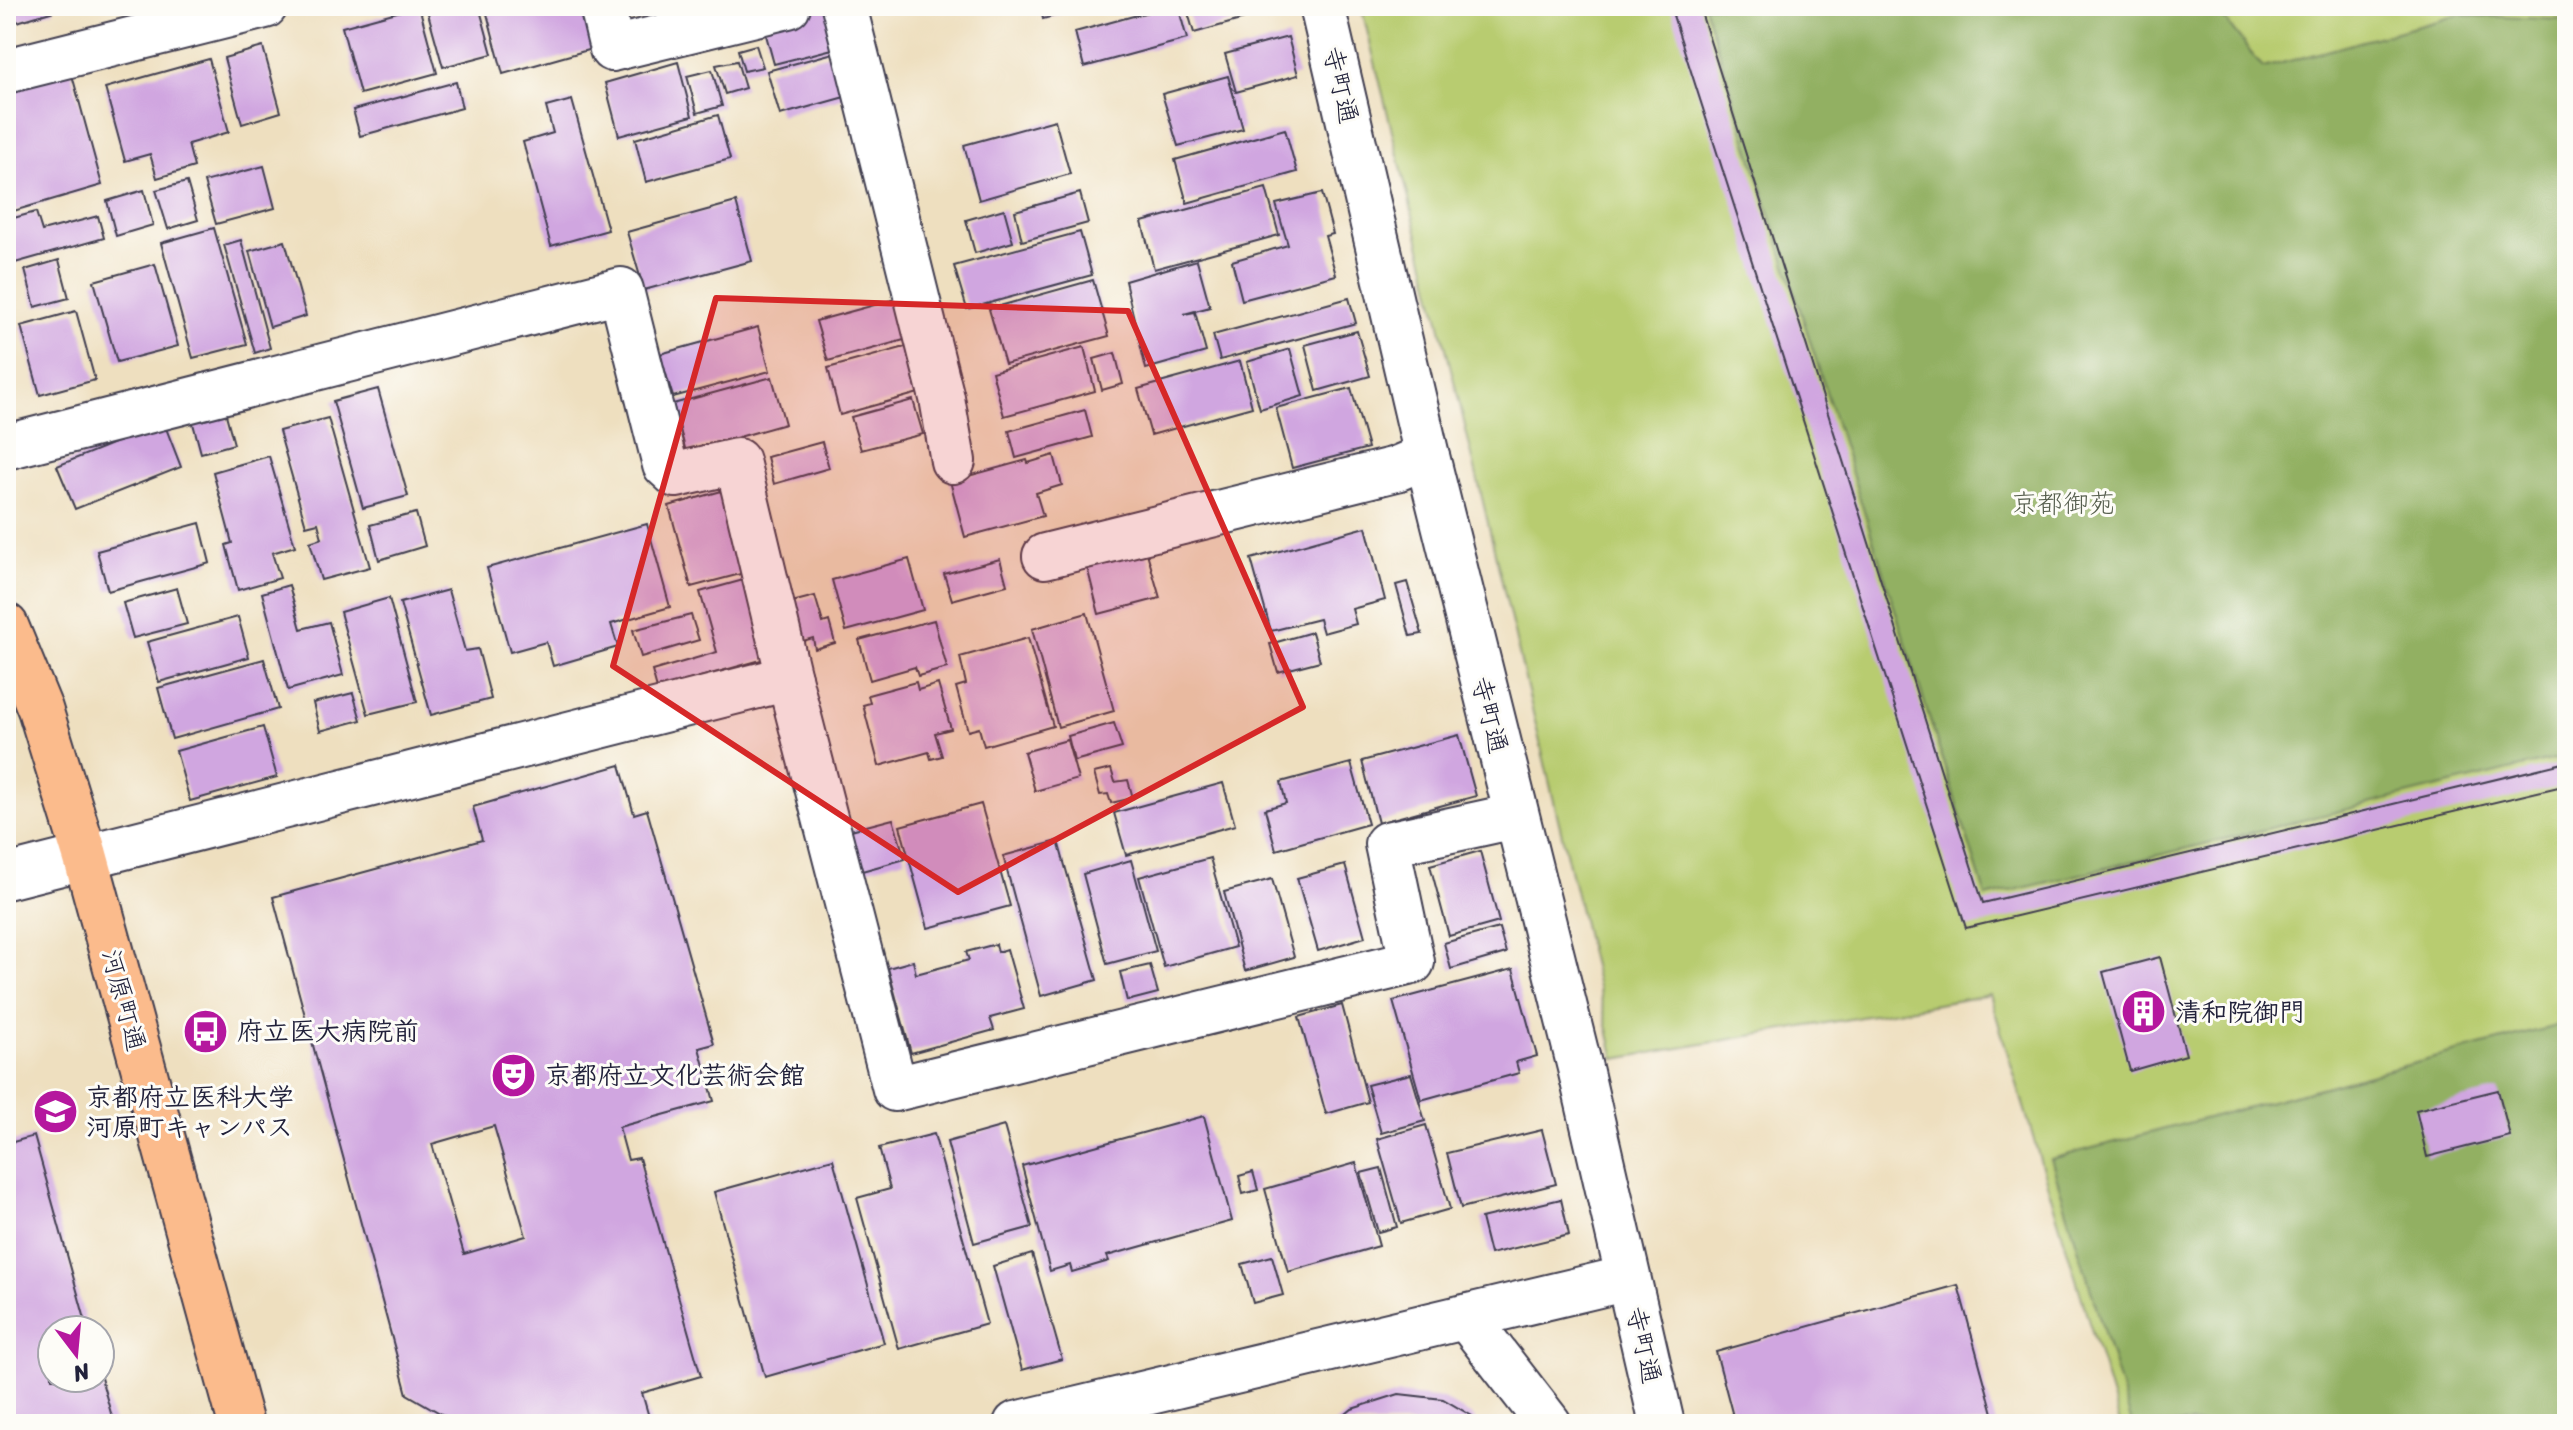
<svg xmlns="http://www.w3.org/2000/svg" width="2573" height="1430" font-family="Sriracha,'Klee One',sans-serif">
<style>
.green{fill:#b8cc70;stroke:#6d7756;stroke-width:2}
.forest{fill:#92b062;stroke:#5a694e;stroke-width:2}
.building{fill:#d0a6e0;fill-rule:evenodd}
.lines{fill:none;stroke-linecap:round;stroke-linejoin:round}
.minor-casing{stroke:#413e4f;stroke-width:48}
.major-casing{stroke:#413e4f;stroke-width:48}
.minor{stroke:#fff;stroke-width:44}
.major{stroke:#fbbb8c;stroke-width:44}
.marked{fill:#d62828;fill-opacity:0.2;stroke:#d62828;stroke-width:6;stroke-linejoin:round}
.labels{text-anchor:middle;dominant-baseline:central;stroke-width:6;stroke-linejoin:round;paint-order:stroke}
.street-label{font-size:26px;fill:#22223b;stroke:#fdfcf7}
.park-label{font-size:26px;fill:#565e4e;stroke:#fdfcf7}
.poi-label{font-size:26px;font-weight:bold;fill:#22223b;stroke:#fdfcf7;text-anchor:start}
</style>
<rect width="100%" height="100%" fill="#fdfcf7"/>
<filter id="ink" filterUnits="userSpaceOnUse"><feTurbulence type="fractalNoise" baseFrequency=".0125" numOctaves="2"/><feDisplacementMap in="SourceGraphic" scale="16" xChannelSelector="R" yChannelSelector="G"/><feConvolveMatrix kernelMatrix="1 2 1 2 8 2 1 2 1" color-interpolation-filters="sRGB"/></filter>
<filter id="wash" filterUnits="userSpaceOnUse"><feTurbulence type="fractalNoise" baseFrequency=".006" numOctaves="4" result="noise"/><feDisplacementMap in="SourceGraphic" scale="32" xChannelSelector="R" yChannelSelector="G"/><feGaussianBlur stdDeviation="1.8" result="paint"/><feColorMatrix in="noise" values="0 0 0 0 0 0 0 0 0 0 0 0 0 0 0 0 0 1.4 0 .05"/><feComposite in="paint" operator="in"/></filter>
<g filter="url(#wash)">
<rect width="100%" height="100%" fill="#eedfbf"/>
<path class="green" d="M1361,6H2567V1424H2120L1990,995L1615,1059L1460,405Z"/>
<g class="forest">
<path d="M1704,6H2214L2263,68L2459,15L2567,20V756L1986,897Z"/>
<path d="M2567,1023V1424H2132L2051,1159Z"/>
</g>
<g id="blocks">
<g class="building">
<path d="M12,6H52L54,11L17,22Z"/>
<path d="M419,6L437,73L360,94L342,27Z"/>
<path d="M426,6H479L492,54L443,67Z"/>
<path d="M485,6H591L602,46L503,74Z"/>
<path d="M826,6L844,46L774,64L763,24Z"/>
<path d="M1040,6H1086V7L1043,19Z"/>
<path d="M1170,6H1178L1187,39L1084,67L1075,32Z"/>
<path d="M1186,6H1260L1262,14L1194,33Z"/>
<path d="M1670,6H1699L1983,903L2567,762V785L1966,928Z"/>
<path d="M1288,37L1298,75L1236,92L1225,54Z"/>
<path d="M756,45L763,67L744,71L738,50Z"/>
<path d="M263,47L281,112L242,124L224,58Z"/>
<path d="M848,49L859,93L780,115L767,71Z"/>
<path d="M209,59L229,132L188,144L194,167L157,178L150,154L125,161L105,88Z"/>
<path d="M737,61L745,88L725,94L716,65Z"/>
<path d="M678,62L692,116L619,136L605,83Z"/>
<path d="M69,64L102,185L7,213L6,81Z"/>
<path d="M712,70L722,106L697,113L687,76Z"/>
<path d="M1228,76L1243,129L1178,146L1162,94Z"/>
<path d="M456,82L462,108L360,136L353,110Z"/>
<path d="M572,100L608,230L551,246L523,142L553,133L546,107Z"/>
<path d="M718,115L730,159L646,182L635,139Z"/>
<path d="M1055,120L1070,174L979,200L964,145Z"/>
<path d="M1285,129L1297,172L1187,203L1175,160Z"/>
<path d="M264,166L275,208L216,224L204,182Z"/>
<path d="M187,182L198,220L168,229L156,190Z"/>
<path d="M1266,188L1279,235L1154,269L1142,222Z"/>
<path d="M144,190L153,225L116,236L107,201Z"/>
<path d="M1080,193L1088,223L1022,241L1015,211Z"/>
<path d="M1322,193L1333,234L1325,236L1336,275L1242,300L1232,261L1288,245L1276,204Z"/>
<path d="M736,202L752,261L644,290L627,232Z"/>
<path d="M1004,209L1013,242L975,253L966,220Z"/>
<path d="M36,212L42,231L98,216L104,238L15,263L6,229V220Z"/>
<path d="M214,228L247,344L193,358L161,243Z"/>
<path d="M1080,232L1092,275L967,309L954,266Z"/>
<path d="M241,240L270,348L255,353L224,245Z"/>
<path d="M285,241L306,316L270,327L249,251Z"/>
<path d="M59,260L69,298L35,307L25,270Z"/>
<path d="M1197,260L1210,307L1184,314L1195,312L1206,352L1146,369L1125,281Z"/>
<path d="M155,264L178,346L117,362L94,281Z"/>
<path d="M1093,280L1109,336L1005,364L989,309Z"/>
<path d="M911,295L922,335L828,361L816,321Z"/>
<path d="M1349,298L1356,323L1220,360L1213,335Z"/>
<path d="M76,311L95,380L40,395L21,326Z"/>
<path d="M758,327L770,371L673,397L660,354Z"/>
<path d="M1357,331L1370,376L1317,391L1305,345Z"/>
<path d="M920,343L933,389L840,415L828,368Z"/>
<path d="M1084,347L1095,391L1004,416L992,372Z"/>
<path d="M1290,349L1303,396L1260,409L1247,362Z"/>
<path d="M1115,353L1123,384L1102,390L1094,359Z"/>
<path d="M1240,361L1252,407L1151,435L1138,389Z"/>
<path d="M772,377L785,424L686,452L673,404Z"/>
<path d="M1351,388L1368,448L1292,468L1276,408Z"/>
<path d="M378,389L408,496L363,508L333,401Z"/>
<path d="M913,400L923,434L861,450L851,417Z"/>
<path d="M224,407L234,444L201,453L191,416Z"/>
<path d="M1085,410L1092,437L1016,458L1009,431Z"/>
<path d="M328,418L370,567L321,580L310,542L322,538L318,523L306,526L279,431Z"/>
<path d="M164,423L181,467L75,509L57,466Z"/>
<path d="M822,442L829,468L774,484L767,457Z"/>
<path d="M1054,455L1062,485L1036,493L1043,516L965,537L950,481L1027,460L1028,463Z"/>
<path d="M269,456L295,546L272,553L280,578L238,590L226,545L232,543L213,472Z"/>
<path d="M725,490L748,572L691,587L669,506Z"/>
<path d="M416,513L425,546L379,560L370,525Z"/>
<path d="M200,523L210,563L108,591L97,551Z"/>
<path d="M647,524L670,607L611,624L618,647L553,666L546,642L510,652L487,568Z"/>
<path d="M1366,527L1385,600L1352,609L1356,624L1323,633L1319,619L1271,631L1251,559Z"/>
<path d="M1145,546L1160,598L1099,614L1086,563Z"/>
<path d="M909,559L923,610L846,631L832,580Z"/>
<path d="M1000,559L1007,585L952,600L944,574Z"/>
<path d="M747,579L768,658L657,689L652,671L717,652L700,592Z"/>
<path d="M1407,582L1422,634L1410,636L1396,585Z"/>
<path d="M289,585L301,629L329,622L343,675L288,690L262,593Z"/>
<path d="M177,588L187,624L133,638L123,603Z"/>
<path d="M448,590L465,651L478,649L491,699L431,715L400,603Z"/>
<path d="M815,596L823,623L829,621L835,643L815,649L813,638L803,641L792,602Z"/>
<path d="M389,598L417,702L368,714L340,612Z"/>
<path d="M1087,613L1114,711L1058,727L1032,629Z"/>
<path d="M691,615L699,640L641,657L633,630Z"/>
<path d="M238,617L249,657L159,682L147,642Z"/>
<path d="M934,620L947,668L918,676L915,667L870,680L859,640Z"/>
<path d="M1312,632L1320,661L1278,672L1270,644Z"/>
<path d="M1028,638L1053,726L984,746L979,728L968,731L956,687L966,684L960,657Z"/>
<path d="M264,659L278,709L172,739L158,688Z"/>
<path d="M916,682L918,690L938,684L951,729L935,733L942,756L931,759L929,752L879,766L863,705L870,703L868,695Z"/>
<path d="M353,693L361,720L320,731L313,703Z"/>
<path d="M1114,723L1122,748L1074,761L1068,736Z"/>
<path d="M263,727L277,777L190,801L176,751Z"/>
<path d="M1459,735L1476,796L1378,823L1362,761Z"/>
<path d="M1067,740L1078,779L1035,791L1024,752Z"/>
<path d="M1351,763L1368,824L1276,850L1265,809L1286,803L1281,782Z"/>
<path d="M620,765L634,814L647,810L714,1044L699,1048L714,1101L619,1127L628,1160L639,1158L701,1376L642,1393L651,1424H459L407,1394L273,897L482,840L473,807ZM494,1126L526,1236L464,1254L432,1144Z"/>
<path d="M1111,769L1115,782L1128,780L1133,798L1111,803L1108,794L1100,795L1094,773Z"/>
<path d="M1223,783L1235,825L1126,855L1114,813Z"/>
<path d="M981,804L1010,906L928,928L900,826Z"/>
<path d="M893,819L905,859L862,871L851,830Z"/>
<path d="M1058,841L1097,980L1041,996L1003,856Z"/>
<path d="M1480,851L1499,922L1449,936L1430,865Z"/>
<path d="M1210,858L1235,947L1164,967L1139,877Z"/>
<path d="M1131,860L1156,951L1107,964L1083,874Z"/>
<path d="M1345,865L1365,937L1318,951L1297,878Z"/>
<path d="M1272,879L1294,957L1245,971L1224,892Z"/>
<path d="M1499,928L1506,953L1451,969L1444,943Z"/>
<path d="M996,944L998,952L1007,949L1024,1009L990,1018L994,1030L911,1053L888,968L913,961L916,974L969,960L966,952Z"/>
<path d="M2160,957L2186,1055L2130,1071L2103,972Z"/>
<path d="M1150,965L1158,993L1127,1001L1120,972Z"/>
<path d="M1513,969L1537,1056L1516,1062L1519,1073L1421,1100L1393,1001Z"/>
<path d="M1342,1005L1368,1102L1326,1114L1299,1017Z"/>
<path d="M1411,1074L1425,1121L1381,1133L1367,1085Z"/>
<path d="M2498,1090L2510,1136L2427,1157L2416,1110Z"/>
<path d="M1204,1116L1232,1221L1107,1256L1109,1261L1072,1272L1070,1265L1050,1271L1022,1166Z"/>
<path d="M1426,1125L1450,1209L1401,1223L1377,1139Z"/>
<path d="M1004,1126L1032,1227L974,1243L947,1142Z"/>
<path d="M1542,1130L1556,1184L1461,1208L1447,1153Z"/>
<path d="M934,1134L987,1324L899,1349L857,1198L890,1189L879,1148Z"/>
<path d="M34,1136L88,1330H52V1378H101L114,1424H6V1144Z"/>
<path d="M833,1159L884,1343L765,1377L714,1192Z"/>
<path d="M1356,1163L1379,1246L1288,1272L1265,1189Z"/>
<path d="M1381,1168L1397,1227L1378,1232L1361,1173Z"/>
<path d="M1253,1172L1258,1190L1243,1194L1239,1176Z"/>
<path d="M1561,1199L1569,1235L1490,1254L1481,1218Z"/>
<path d="M1032,1254L1062,1359L1022,1370L993,1266Z"/>
<path d="M1272,1256L1283,1295L1253,1303L1242,1264Z"/>
<path d="M1958,1285L1996,1424H1735L1716,1352Z"/>
<path d="M1399,1394L1443,1399L1472,1416L1478,1424H1334L1352,1409Z"/>
</g>
</g>
</g>
<g filter="url(#ink)">
<use href="#blocks" fill-opacity="0" stroke="#413e4f" stroke-width="2"/>
<g class="lines">
<defs>
<g id="minor">
<path d="M602,6L612,49L788,6"/>
<path d="M844,6L942,398L953,461"/>
<path d="M1322,6L1427,456L1580,1068L1662,1424"/>
<path d="M6,71L265,6"/>
<path d="M6,447L621,290L665,465L676,475L737,461L789,678L895,1089L1412,962L1387,844L1515,816"/>
<path d="M1045,556L1396,469L1427,456"/>
<path d="M6,877L789,678"/>
<path d="M1466,1317L1549,1424"/>
<path d="M1016,1424L1628,1278"/>
</g>
<path id="major" d="M6,626L40,709L85,855L241,1424"/>
</defs>
<use href="#minor" class="minor-casing"/>
<use href="#major" class="major-casing"/>
<use href="#minor" class="minor"/>
<use href="#major" class="major"/>
</g>
</g>
<path class="marked" d="M716,298L1128,311L1303,707L958,892L613,666Z"/>
<defs>
<symbol id="building-disc" viewBox="-11 -11 22 22"><circle r="9.5" fill="#b5179e" stroke="#fdfcf7"/><path d="M-4-6H4V6H1V3H-1V6H-4ZM-2.5-4.3h1.7v1.8h-1.7ZM.8-4.3h1.7v1.8H.8ZM-2.5-1h1.7V.8h-1.7ZM.8-1h1.7V.8H.8Z" fill="#fff"/></symbol>
<symbol id="bus-disc" viewBox="-11 -11 22 22"><circle r="9.5" fill="#b5179e" stroke="#fdfcf7"/><path d="M-5-6H5V4H4V6H2V4H-2V6H-4V4H-5ZM-3.5-4V0h7V-4ZM-3.5 1.2v1.5H-2V1.2ZM2 1.2v1.5H3.5V1.2Z" fill="#fff"/></symbol>
<symbol id="theatre-disc" viewBox="-11 -11 22 22"><circle r="9.5" fill="#b5179e" stroke="#fdfcf7"/><path d="M-5-5.5Q0-4 5-5.5V0Q5 5 0 6Q-5 5-5 0ZM-3.3-2.5H-1v1.5H-3.3ZM1-2.5H3.3v1.5H1ZM-2.8 1Q0 5.5 2.8 1Z" fill="#fff"/></symbol>
<symbol id="university-disc" viewBox="-11 -11 22 22"><circle r="9.5" fill="#b5179e" stroke="#fdfcf7"/><path d="M0-5L7-2L0 1L-7-2ZM-4 1L0 2.5L4 1V4Q0 6-4 4Z" fill="#fff"/></symbol>
</defs>
<g fill-rule="evenodd">
<use href="#building-disc" x="2118" y="986" width="51" height="51"/>
<use href="#bus-disc" x="180" y="1006" width="51" height="51"/>
<use href="#theatre-disc" x="488" y="1050" width="51" height="51"/>
<use href="#university-disc" x="30" y="1086" width="51" height="51"/>
</g>
<g class="labels">
<g class="street-label">
<text transform="translate(1341 85) rotate(77)">寺町通</text>
<text transform="translate(1490 715) rotate(76)">寺町通</text>
<text transform="translate(124 1000) rotate(75)">河原町通</text>
<text transform="translate(1644 1345) rotate(77)">寺町通</text>
</g>
<g class="park-label">
<text x="2063" y="503">京都御苑</text>
</g>
<g class="poi-label">
<text x="2175" y="1012">清和院御門</text>
<text x="237" y="1031">府立医大病院前</text>
<text x="545" y="1075">京都府立文化芸術会館</text>
<text x="86" y="1097">京都府立医科大学<tspan x="86" dy="30">河原町キャンパス</tspan></text>
</g>
</g>
<rect width="2573" height="1430" fill="none" stroke="#fdfcf7" stroke-width="32"/>
<g transform="translate(76 1354) rotate(164)"><circle r="38" fill="#fdfcf7" stroke="#a5a5ac" stroke-width="2"/>
<path d="M0-6L14 30L0 20L-14 30Z" fill="#b5179e"/>
<text y="-12" font-size="22" font-weight="bold" text-anchor="middle" fill="#22223b">N</text>
</g>
</svg>
